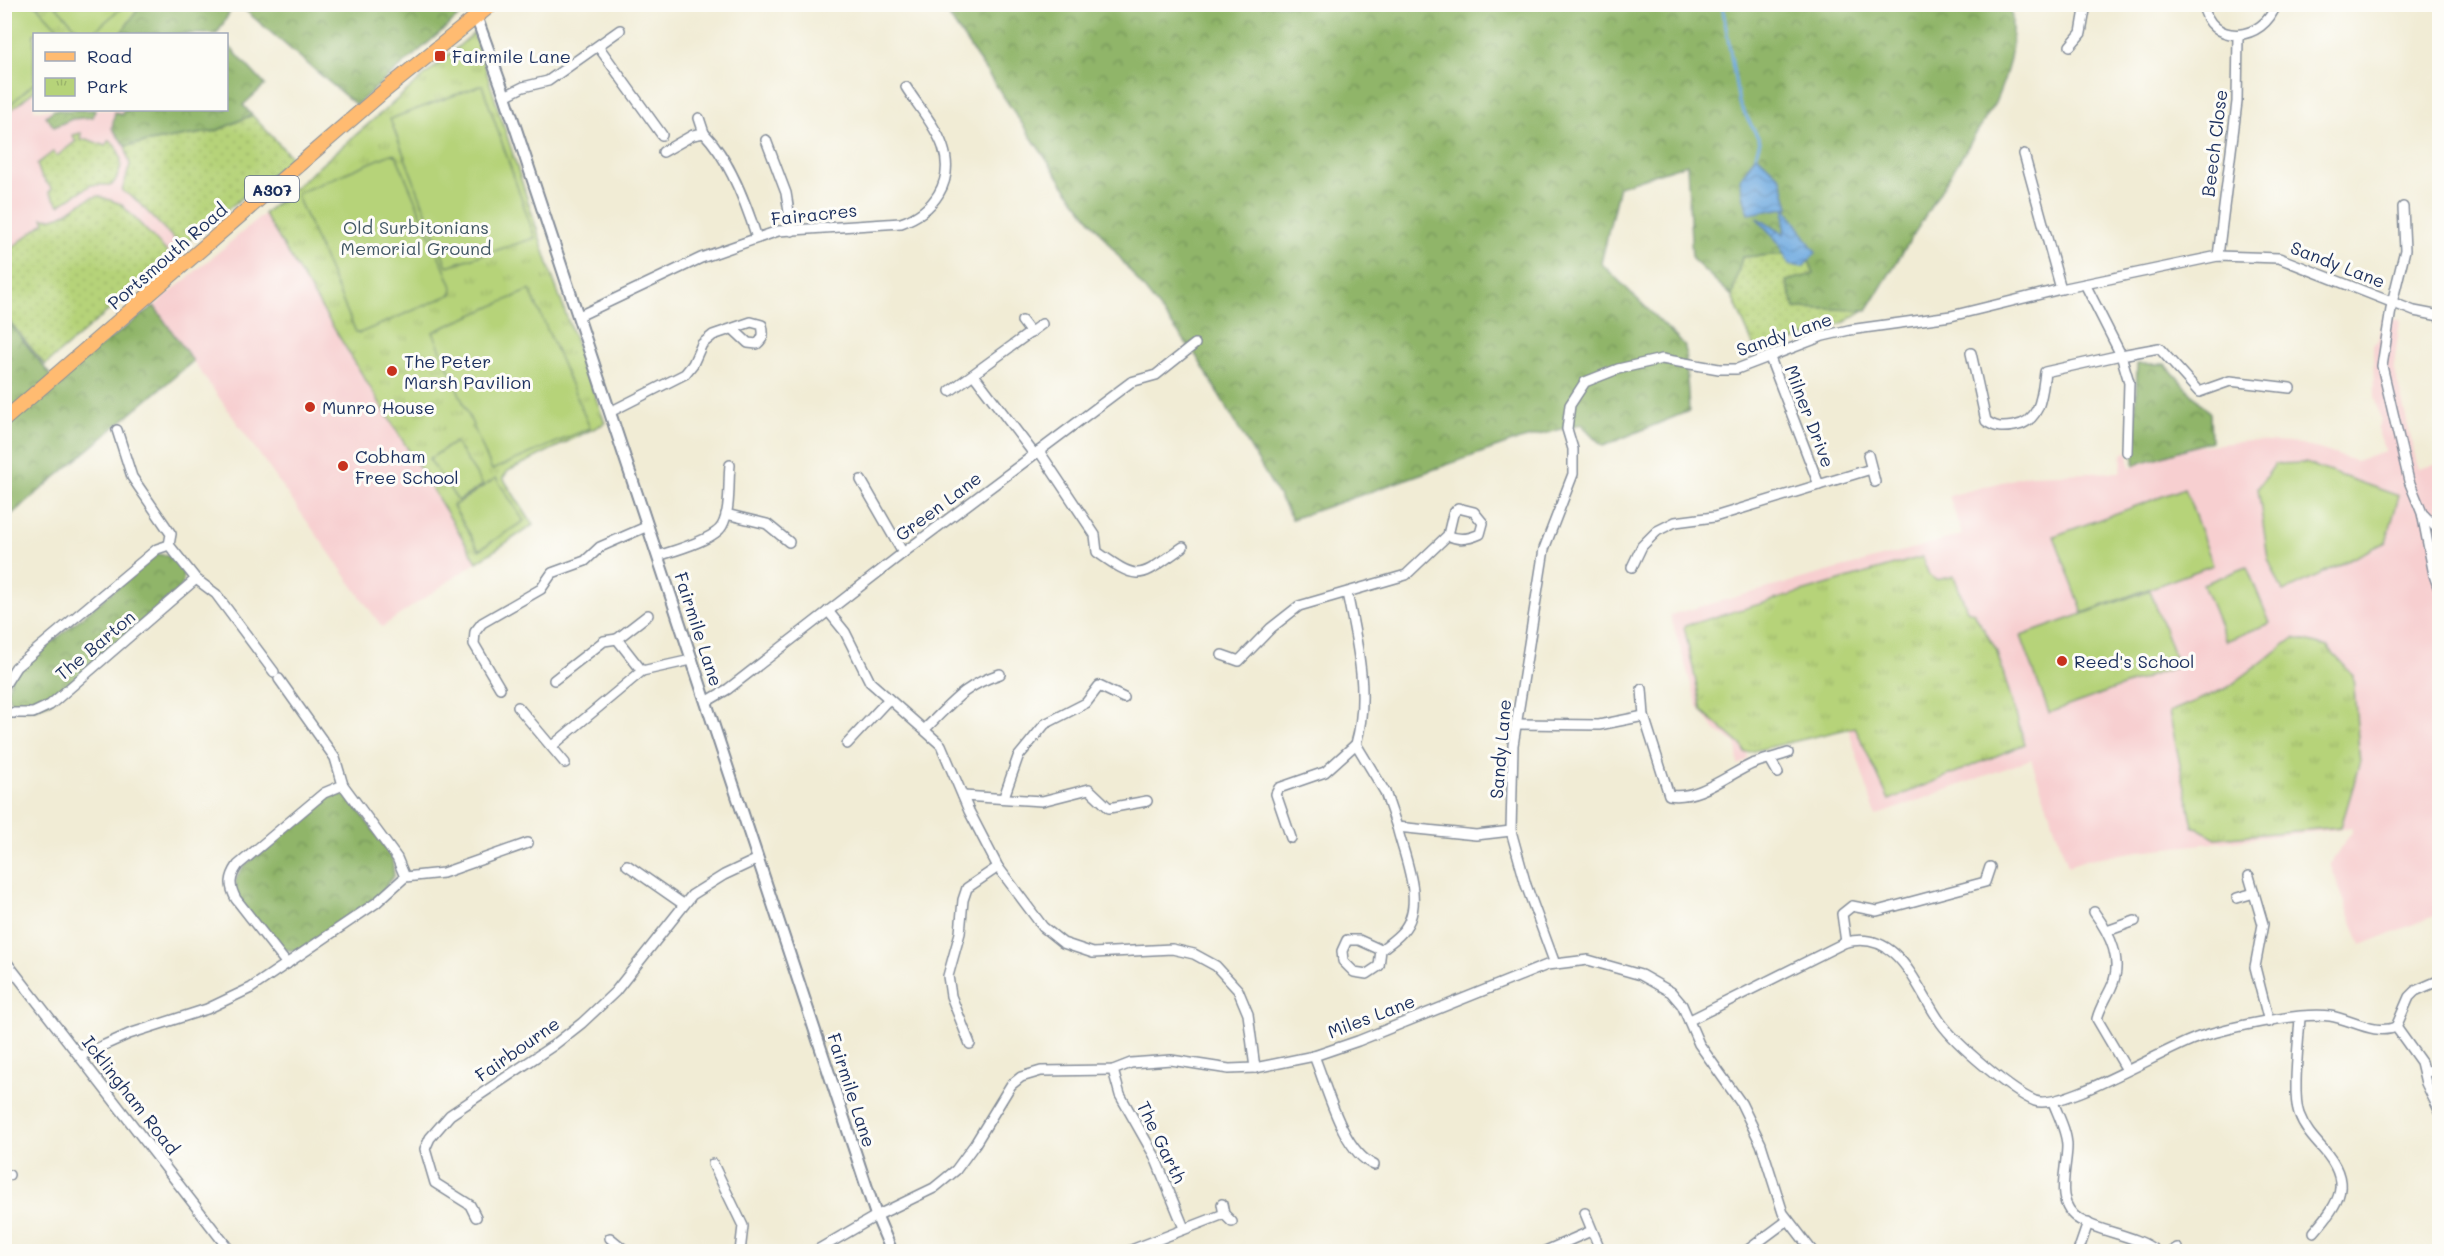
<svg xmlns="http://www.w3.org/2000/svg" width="2444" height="1256" font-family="Mali,sans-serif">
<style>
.built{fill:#f7cfd0}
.grass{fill:url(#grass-dots);stroke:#68816c;stroke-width:1.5}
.forest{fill:url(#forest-crowns);stroke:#567264;stroke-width:1.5}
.park{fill:url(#park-tufts);stroke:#68816c;stroke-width:1.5}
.garden{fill:#b6d379;stroke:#68816c;stroke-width:1.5}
.water{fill:url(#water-waves);stroke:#466c9f;stroke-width:1.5}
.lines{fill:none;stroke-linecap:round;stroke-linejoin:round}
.stream{stroke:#70aae0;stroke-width:3}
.minor-casing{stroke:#868e9a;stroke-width:12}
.tertiary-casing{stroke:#868e9a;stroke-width:14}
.primary-casing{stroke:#868e9a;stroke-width:16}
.minor{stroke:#fff;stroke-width:9}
.tertiary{stroke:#fff;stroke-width:10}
.primary{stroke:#ffbb71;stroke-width:14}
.poi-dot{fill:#c8321e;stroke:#fdfcf7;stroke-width:2}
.labels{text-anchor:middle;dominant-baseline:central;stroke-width:6;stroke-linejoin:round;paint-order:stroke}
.shield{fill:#fdfcf7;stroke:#5f6c8c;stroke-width:1.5}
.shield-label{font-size:16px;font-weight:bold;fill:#1b2f5e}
.poi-label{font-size:18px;fill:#1b2f5e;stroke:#fdfcf7;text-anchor:start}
.street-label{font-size:18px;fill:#1b2f5e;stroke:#fdfcf7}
.park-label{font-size:18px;fill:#425865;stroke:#fdfcf7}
</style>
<defs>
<pattern id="grass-dots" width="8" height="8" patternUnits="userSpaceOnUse" patternTransform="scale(1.5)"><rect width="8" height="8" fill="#b6d379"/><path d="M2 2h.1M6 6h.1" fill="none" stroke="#9cb56b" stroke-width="1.8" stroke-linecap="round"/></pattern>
<pattern id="forest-crowns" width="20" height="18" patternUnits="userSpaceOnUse" patternTransform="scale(1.5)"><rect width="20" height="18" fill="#90b569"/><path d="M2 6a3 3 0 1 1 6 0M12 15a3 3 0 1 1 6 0" fill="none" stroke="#75945a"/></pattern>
<pattern id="park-tufts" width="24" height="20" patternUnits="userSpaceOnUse" patternTransform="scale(1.5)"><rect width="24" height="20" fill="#b6d379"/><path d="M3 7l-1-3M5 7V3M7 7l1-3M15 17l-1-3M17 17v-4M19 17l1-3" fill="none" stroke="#9cb56b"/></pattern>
<pattern id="water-waves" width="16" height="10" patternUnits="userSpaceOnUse" patternTransform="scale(1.5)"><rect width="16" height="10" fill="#70aae0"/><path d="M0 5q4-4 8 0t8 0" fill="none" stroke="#5b8bb9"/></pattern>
</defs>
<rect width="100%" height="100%" fill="#fdfcf7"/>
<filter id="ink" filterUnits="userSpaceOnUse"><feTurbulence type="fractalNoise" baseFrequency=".0167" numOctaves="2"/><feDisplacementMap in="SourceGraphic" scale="12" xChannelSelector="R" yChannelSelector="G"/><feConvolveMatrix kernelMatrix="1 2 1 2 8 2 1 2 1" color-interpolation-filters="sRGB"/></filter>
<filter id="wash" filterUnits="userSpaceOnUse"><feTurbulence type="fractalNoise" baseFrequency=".008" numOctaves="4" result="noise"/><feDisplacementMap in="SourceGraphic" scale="24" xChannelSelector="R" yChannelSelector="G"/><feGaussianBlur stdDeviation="1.35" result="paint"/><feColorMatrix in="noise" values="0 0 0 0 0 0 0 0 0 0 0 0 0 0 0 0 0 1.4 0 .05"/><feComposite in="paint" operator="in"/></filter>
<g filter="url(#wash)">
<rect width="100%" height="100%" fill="#f1ecd5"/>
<g class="built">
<path d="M227,44L265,85L243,105L292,158L188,241L45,365L5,316L4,115L34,91V110H226Z"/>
<path d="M264,214L477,562L382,627L154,306Z"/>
<path d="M2382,318L2400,320L2394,366L2418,469L2439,464V914L2361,945L2330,864L2352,832V828L2139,851L2088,859L2068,866L2031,759L1876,816L1848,728L1747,753L1748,759L1738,765L1736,743L1717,732L1698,707L1670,615L1962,535L1949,496L2029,475L2121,472L2122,454L2128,451L2130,468L2190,447L2249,441L2291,443L2319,449L2355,461L2385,452L2377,428L2381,421L2374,396L2373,345L2378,340Z"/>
</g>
<g class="grass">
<path d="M252,115L292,158L188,241L177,242L134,198L122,191L130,165L125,146L216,131Z"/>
<path d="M81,133L80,140L87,139L105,146L109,140C125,153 124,170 112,185H91L59,205L49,192L52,189L41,176L37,164L53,152L57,156L76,141L72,135Z"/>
<path d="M99,196L121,204L170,255L164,263L45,365L5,316V253L45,222L43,218C65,222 77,199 99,196Z"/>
<path d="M1807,253L1814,274L1795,308L1864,310L1845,322L1757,354L1732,296L1742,257Z"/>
</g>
<g class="forest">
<path d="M2011,4C2014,48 2012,63 1995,103L1867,310L1795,308L1786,281L1814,274L1806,253L1742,257L1732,296L1692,259L1687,164L1619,186L1601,263L1685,346L1689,411L1603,446L1581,424L1512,442L1292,519L1197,357L1068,191L941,5Z"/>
<path d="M141,5H234L217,34H120Z"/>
<path d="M239,5H472L356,105Z"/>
<path d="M227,44L265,85L243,105L252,115L216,131L125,146L112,128L115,112L121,115L124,110H226Z"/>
<path d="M54,110H95L93,117L72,119L54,127L46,116Z"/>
<path d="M154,306L193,361L5,520L4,316L55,381Z"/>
<path d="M2137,364H2165L2210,413L2211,441L2134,465Z"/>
<path d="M157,554L170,556L183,569V583L179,590L49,703C36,709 24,712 11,704L7,692L12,676Z"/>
<path d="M337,794L345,795L352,801L392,856L394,876L378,897L301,950C294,951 288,951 282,948C271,942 239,902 236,890C234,881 237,875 242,868L321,800Z"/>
</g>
<g class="park">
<path d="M5,5H141L120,34H34V91L5,115Z"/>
<path d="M474,33L551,273L605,423L508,471L503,478L533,525L477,562L264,214Z"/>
<path d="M1922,557L1929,575L1936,580L1954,576L1967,610L1973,612L1996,649L2025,744L1889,800L1855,727L1745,753L1741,745L1702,711L1684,626Z"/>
<path d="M2294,638L2327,647L2353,675L2360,764L2341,827L2216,838L2193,826L2169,712L2227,688Z"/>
</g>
<g class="garden">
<path d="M4,5H36L63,34H34V83L11,104L5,96Z"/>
<path d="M55,5H125L91,34H82Z"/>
<path d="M482,85L535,238L447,266L390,119Z"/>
<path d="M391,154L396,155L453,289L452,294L360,333L356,332L297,196L298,193Z"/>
<path d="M530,290L590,428L492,470L433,332Z"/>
<path d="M455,442L483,485L458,501L429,459Z"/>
<path d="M2305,463L2399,496L2386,542L2283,592L2268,559L2258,488L2275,464Z"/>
<path d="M496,478L524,521L479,550L453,506Z"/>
<path d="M2185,488L2213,565L2083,613L2054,536Z"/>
<path d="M2247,567L2270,623L2226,641L2203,584Z"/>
<path d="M2150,590L2178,666L2049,713L2021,636Z"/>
</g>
<path class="water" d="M1756,154L1781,178L1789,207L1786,208L1816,253L1803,267L1789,265L1778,242L1756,217L1784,234L1785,208L1748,214L1740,180Z"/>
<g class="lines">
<path class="stream" d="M1722,4L1739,103L1760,141L1756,154"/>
</g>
</g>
<g filter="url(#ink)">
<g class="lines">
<defs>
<g id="minor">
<path d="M2203,4C2210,47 2264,42 2276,4"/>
<path d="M598,46L662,135"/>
<path d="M2070,46L2081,33L2086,4"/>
<path d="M505,96L523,87L548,81L620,30"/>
<path d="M699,118L704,133"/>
<path d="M766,140L786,193L792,231"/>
<path d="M663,152L693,135L704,133C730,160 746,203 757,238"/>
<path d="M2024,154L2061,289"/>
<path d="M2403,207L2405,250L2392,303L2382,366L2409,481L2422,513L2434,575L2440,592"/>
<path d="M2218,256L2237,102L2238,35"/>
<path d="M2085,284L2121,355L2159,348L2199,392L2230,381L2290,388"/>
<path d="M579,316L701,258L778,231L901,223C933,212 955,182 943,147C936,126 917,105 906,87"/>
<path d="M1022,321L1031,333"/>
<path d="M1971,353L1986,421C1996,428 2002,428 2014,426C2041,422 2042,395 2045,372L2121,355L2129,382L2127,452"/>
<path d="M1770,358L1819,485"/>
<path d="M974,375L1034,454"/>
<path d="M950,391L1042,324"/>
<path d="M610,412L685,374L693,364L702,344L713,335L751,322L762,325C764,334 764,338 757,344L748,343L734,330"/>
<path d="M117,430L132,477L171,534L169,545"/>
<path d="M1039,451L1095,535L1097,552C1142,584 1139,577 1183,547"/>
<path d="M1868,455L1875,482"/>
<path d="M861,480L903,553"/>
<path d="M726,514L767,524L789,542"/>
<path d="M2424,515L2440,532"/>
<path d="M658,556C673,551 714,540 722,526C731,510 728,483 730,465"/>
<path d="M1632,567L1642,546L1657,531L1675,522L1714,517L1871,469"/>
<path d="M196,579L216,594L274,672"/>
<path d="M1347,593C1357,642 1370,695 1356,744L1385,792L1397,827L1476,835L1511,831"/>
<path d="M828,611L845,632L870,682L941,745L969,811L998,867L1043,927L1063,943L1093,953L1172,949L1194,954L1216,966L1238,990L1248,1014L1255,1068"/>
<path d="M1222,655L1239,661L1271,628L1299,606L1406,575L1448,535L1453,514L1458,508L1474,512L1483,523L1480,534C1469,539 1458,541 1448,535"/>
<path d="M642,671L617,639L648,615"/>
<path d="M279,679L335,758L343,785L324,793L238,865C229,878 229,886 236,899L287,964"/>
<path d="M554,680L604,641L617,639"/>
<path d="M4,686L16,667L157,549L169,545L196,579L50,705L33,713H4"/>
<path d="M500,688L474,644L475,632L482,623L541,589L552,573L585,561L600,547L648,526"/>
<path d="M1642,689L1644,716L1669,795C1698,800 1726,776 1752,764C1763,760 1776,757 1788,753"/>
<path d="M706,702L728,689L903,553L1131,382L1156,375L1195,344"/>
<path d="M518,707L565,763"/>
<path d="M1516,724L1599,725L1644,716"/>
<path d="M925,729C952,703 963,686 1000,674"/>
<path d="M847,744L888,700"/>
<path d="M552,746L642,671L691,660"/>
<path d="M1770,759L1778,773"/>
<path d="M343,785L397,858L405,877"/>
<path d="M963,796L1042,801L1089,789L1109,808L1147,801"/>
<path d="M1004,797L1018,757L1045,724L1086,703L1099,686L1124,698"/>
<path d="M1291,838L1276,794L1279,788L1325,772L1356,744"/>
<path d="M627,865L683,904"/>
<path d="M2249,876L2263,924L2255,967L2269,1022"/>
<path d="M2237,898L2254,893"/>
<path d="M2094,912C2110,934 2124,961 2111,988C2106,999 2100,1007 2097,1019L2127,1070"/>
<path d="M2107,931L2135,921"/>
<path d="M1846,942L1842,914L1852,906L1877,911L1985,882L1990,867"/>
<path d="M1381,950L1359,940H1347L1342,951L1343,961L1354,972L1367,974L1379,966L1381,950C1388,944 1396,939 1402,932C1427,905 1404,857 1397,827"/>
<path d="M4,959L231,1252"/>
<path d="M1555,964L1526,885L1511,831L1513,745L1544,549L1573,474V449L1567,429L1570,405L1585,382L1618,369L1662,359L1719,369H1737L1823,336L1849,330L1951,316L2061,289L2218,256L2279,258L2414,311L2440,316"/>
<path d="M2300,1017C2299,1041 2292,1094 2299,1114C2304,1128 2313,1138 2323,1149C2353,1183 2340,1202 2314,1232"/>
<path d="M1690,1020L1846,942C1900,929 1915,987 1941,1023C1956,1044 2012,1092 2035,1101C2063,1111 2165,1048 2199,1037C2231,1027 2298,1012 2330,1016C2351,1019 2375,1036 2396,1027"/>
<path d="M2396,1027L2421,1062L2426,1083L2440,1112"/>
<path d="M2396,1027L2409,997L2415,991L2440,980"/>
<path d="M970,1044L951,996L948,976L960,933L963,900L967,888L998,867"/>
<path d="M80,1056L129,1034L207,1009L251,988L376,903L405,877L443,873L528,843"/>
<path d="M1314,1056C1327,1087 1342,1151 1374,1165"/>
<path d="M1113,1070L1120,1095L1154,1155L1184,1228"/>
<path d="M2424,1073L2440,1068"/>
<path d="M2053,1102C2058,1115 2067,1132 2067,1146C2067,1170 2053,1204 2080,1220C2105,1234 2135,1234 2157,1252"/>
<path d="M713,1164L743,1226L740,1252"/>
<path d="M4,1177L9,1175"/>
<path d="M1222,1204L1224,1214L1232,1222"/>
<path d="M1585,1213L1599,1247"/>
<path d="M476,1217L470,1205L435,1183L425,1149L430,1138L450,1115L554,1045L582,1023L615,992L692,895L724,875L758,859"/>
<path d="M610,1238L627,1252"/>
<path d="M814,1252L876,1216L934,1188L956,1170L975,1144L1011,1085L1021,1077L1041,1071L1113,1070L1131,1063L1171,1060L1229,1069L1255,1068L1314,1056L1358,1041L1547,965L1588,960L1641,975L1671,992L1682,1005L1699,1044L1741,1103L1761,1144L1783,1213L1813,1252"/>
<path d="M1126,1252L1224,1214"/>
<path d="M1543,1252L1591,1231"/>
<path d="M1745,1252L1788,1220"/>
<path d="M2078,1252L2088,1223"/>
<path d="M2171,1252L2177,1248"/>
</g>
<path id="tertiary" d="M476,16L505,96L875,1212L892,1252"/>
<path id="primary" d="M4,420L383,92L492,4"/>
</defs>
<use href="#minor" class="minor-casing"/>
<use href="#tertiary" class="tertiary-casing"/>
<use href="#primary" class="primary-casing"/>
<use href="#minor" class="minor"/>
<use href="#tertiary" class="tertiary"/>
<use href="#primary" class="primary"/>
</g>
</g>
<g class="poi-dot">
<rect x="434" y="50" width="12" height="12" rx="3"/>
<circle cx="392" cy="371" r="6"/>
<circle cx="310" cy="407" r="6"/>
<circle cx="343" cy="466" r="6"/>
<circle cx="2062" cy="661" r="6"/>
</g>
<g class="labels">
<rect class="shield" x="245" y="176" width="54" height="26" rx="4.5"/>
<g class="shield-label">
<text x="272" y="189">A307</text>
</g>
<g class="poi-label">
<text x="452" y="56">Fairmile Lane</text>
<text x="404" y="361">The Peter<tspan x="404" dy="21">Marsh Pavilion</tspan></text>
<text x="322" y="407">Munro House</text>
<text x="355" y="456">Cobham<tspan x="355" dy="21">Free School</tspan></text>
<text x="2074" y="661">Reed's School</text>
</g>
<g class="street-label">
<text transform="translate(2214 143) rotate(-83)">Beech Close</text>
<text transform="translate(814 214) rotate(-6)">Fairacres</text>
<text transform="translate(167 256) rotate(-41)">Portsmouth Road</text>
<text transform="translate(2338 264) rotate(21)">Sandy Lane</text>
<text transform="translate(1784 334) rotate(-19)">Sandy Lane</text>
<text transform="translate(1810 416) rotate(69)">Milner Drive</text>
<text transform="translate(938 506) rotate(-37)">Green Lane</text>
<text transform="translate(699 629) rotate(72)">Fairmile Lane</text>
<text transform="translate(95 645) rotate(-40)">The Barton</text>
<text transform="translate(1500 749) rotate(-85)">Sandy Lane</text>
<text transform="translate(1371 1016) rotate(-21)">Miles Lane</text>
<text transform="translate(517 1049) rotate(-35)">Fairbourne</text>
<text transform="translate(852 1090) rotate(72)">Fairmile Lane</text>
<text transform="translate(131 1095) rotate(52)">Icklingham Road</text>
<text transform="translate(1162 1142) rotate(64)">The Garth</text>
</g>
<g class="park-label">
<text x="416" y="227">Old Surbitonians<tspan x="416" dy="21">Memorial Ground</tspan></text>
</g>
</g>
<rect width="2444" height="1256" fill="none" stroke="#fdfcf7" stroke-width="24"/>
<rect x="33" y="33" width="195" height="78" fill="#fdfcf7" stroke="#a3aaba" stroke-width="1.5"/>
<rect x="45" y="52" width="30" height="9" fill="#ffbb71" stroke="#a3aaba" stroke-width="1.5"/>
<text x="87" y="63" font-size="18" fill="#1b2f5e">Road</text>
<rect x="45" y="78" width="30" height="18" fill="url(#park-tufts)" stroke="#a3aaba" stroke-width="1.5"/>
<text x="87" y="93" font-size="18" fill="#1b2f5e">Park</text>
</svg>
